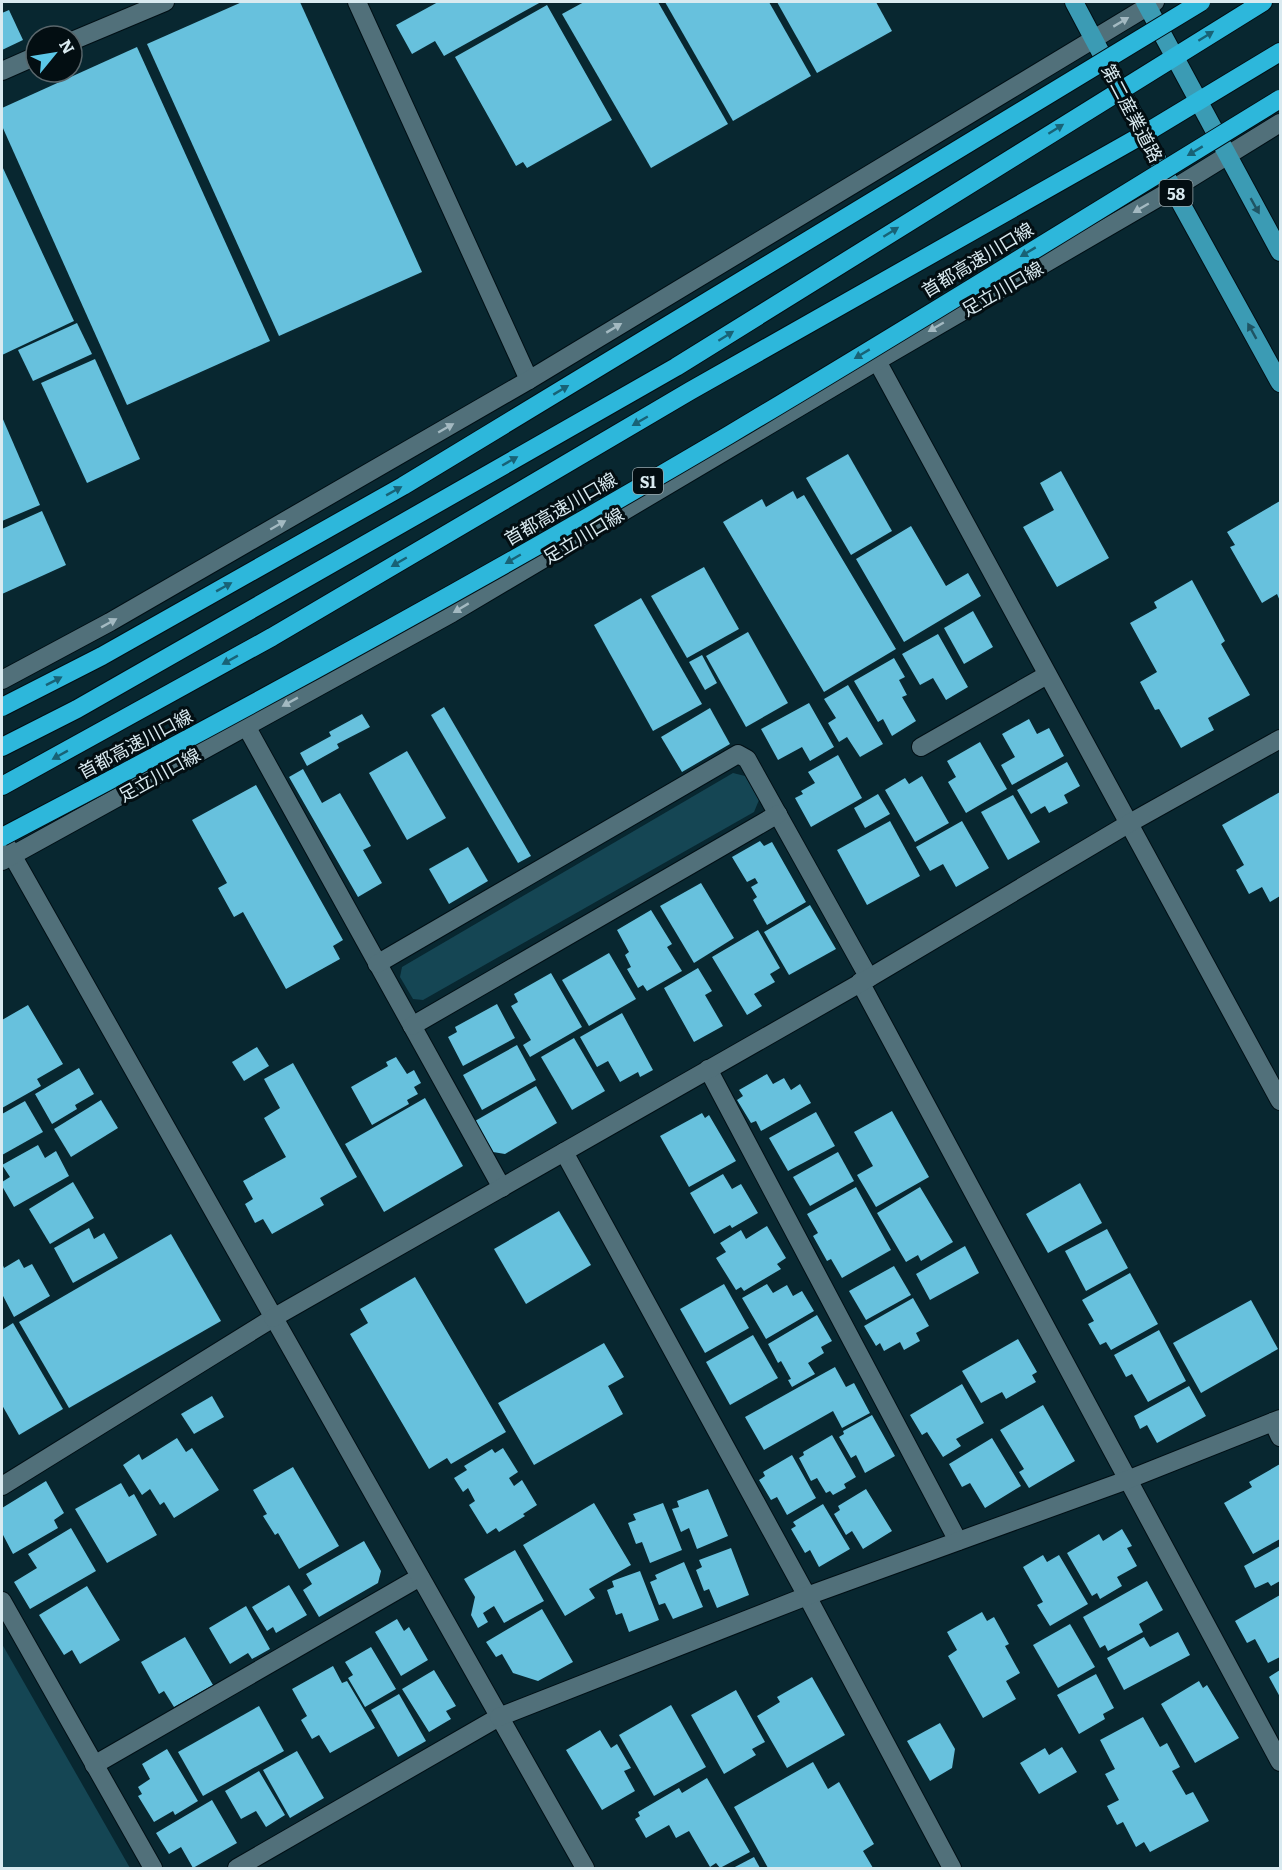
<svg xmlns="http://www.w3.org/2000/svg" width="1282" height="1870" font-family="Literata,'Noto Sans JP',serif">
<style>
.green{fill:#154654}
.building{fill:#67c1dd}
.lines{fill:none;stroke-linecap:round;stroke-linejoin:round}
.lane-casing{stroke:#000f15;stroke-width:20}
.street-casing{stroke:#000f15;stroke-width:20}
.secondary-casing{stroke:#000f15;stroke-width:20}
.primary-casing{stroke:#000f15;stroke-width:20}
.highway-casing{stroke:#000f15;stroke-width:20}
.lane{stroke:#51707a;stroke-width:18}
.street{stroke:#51707a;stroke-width:18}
.secondary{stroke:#51707a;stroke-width:18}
.primary{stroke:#3b9bb4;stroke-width:18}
.highway{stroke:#2db7db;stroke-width:18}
.highway-bridge-casing{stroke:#000f15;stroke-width:20;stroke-linecap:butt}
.highway-bridge{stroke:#2db7db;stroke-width:18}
.oneway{fill:#a3b9c1}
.oneway2{fill:#186276}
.oneway3{fill:#1f5463}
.labels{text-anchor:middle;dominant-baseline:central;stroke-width:6;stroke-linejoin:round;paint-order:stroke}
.shield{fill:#030e12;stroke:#99a8ad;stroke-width:1.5}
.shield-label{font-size:16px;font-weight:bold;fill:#d9eaf0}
.street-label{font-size:18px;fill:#d9eaf0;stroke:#030e12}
</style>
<rect width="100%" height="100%" fill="#082730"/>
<g class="green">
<path d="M733,773L745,776L759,800L754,812L423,1000L413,999L400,977L402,967Z"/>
<path d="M2,1644L130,1868H2Z"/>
</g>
<g class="building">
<path d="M242,2H300L422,272L279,336L147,44Z"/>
<path d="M438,2H541L444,56L435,41L412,54L396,25Z"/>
<path d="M584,2H658L728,124L651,168L562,14Z"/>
<path d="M665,2H769L811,76L733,121Z"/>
<path d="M777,2H876L892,31L817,73Z"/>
<path d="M547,5L612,120L527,168L523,162L516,166L455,57Z"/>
<path d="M9,10L23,40L2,50V13Z"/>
<path d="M137,47L270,341L127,405L2,126V108Z"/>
<path d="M2,166L74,321L2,355Z"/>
<path d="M77,323L92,354L33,381L18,350Z"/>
<path d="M95,359L140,459L87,483L41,383Z"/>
<path d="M2,417L40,505L2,521Z"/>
<path d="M848,454L892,531L851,555L806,478Z"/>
<path d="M1061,471L1109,558L1057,587L1023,527L1054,510L1040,483Z"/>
<path d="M793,491L797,499L804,495L896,649L824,692L723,522L762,499L766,507Z"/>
<path d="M1280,501V601L1277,594L1262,603L1230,547L1235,545L1227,532Z"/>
<path d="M42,511L66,565L2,594V529Z"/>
<path d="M911,526L946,586L968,573L981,596L904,642L856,559Z"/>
<path d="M704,567L739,629L687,658L651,596Z"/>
<path d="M1192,580L1225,641L1221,644L1250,695L1208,718L1214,730L1181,748L1159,709L1155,710L1140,682L1157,672L1130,623L1157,608L1154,602Z"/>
<path d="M641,598L702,704L653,731L594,625Z"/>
<path d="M973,611L993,647L964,664L944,628Z"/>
<path d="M748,632L788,703L746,727L706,656Z"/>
<path d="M938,634L968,687L946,700L933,678L920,685L902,654Z"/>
<path d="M702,655L717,683L705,690L689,662Z"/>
<path d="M894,658L905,677L899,680L907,695L902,697L916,721L892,736L883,719L878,722L854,681Z"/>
<path d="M848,685L883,744L860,757L847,737L839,742L828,723L836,718L824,699Z"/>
<path d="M809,703L834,747L810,761L802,747L778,760L761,729Z"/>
<path d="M444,707L531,856L518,863L431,715Z"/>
<path d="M710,708L730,744L682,772L661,737Z"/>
<path d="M362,714L370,727L337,744L339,748L307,766L300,753L331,736L329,732Z"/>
<path d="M1029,719L1037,734L1049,728L1064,756L1012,785L1001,765L1015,757L1002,734Z"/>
<path d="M980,742L1007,789L966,813L948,782L956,777L947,761Z"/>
<path d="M407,751L446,818L407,840L369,773Z"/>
<path d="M838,755L862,798L811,827L795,798L803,794L801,791L815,783L808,772Z"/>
<path d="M1067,762L1080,786L1064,795L1068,803L1049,813L1045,806L1031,814L1017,790Z"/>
<path d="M303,769L322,803L340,793L371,846L363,850L382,883L358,897L289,777Z"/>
<path d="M922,776L949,823L915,842L885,790L905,778L909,784Z"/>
<path d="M256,785L343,940L333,946L340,959L286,989L243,912L234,917L218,888L227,883L192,820Z"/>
<path d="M1280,792V896L1270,902L1262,887L1249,894L1236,870L1244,865L1222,825Z"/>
<path d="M878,794L890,814L865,828L854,808Z"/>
<path d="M1013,795L1040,842L1008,860L981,812Z"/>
<path d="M890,821L920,876L867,905L837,850Z"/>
<path d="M962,821L989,868L956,887L943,864L930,871L916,847Z"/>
<path d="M760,841L764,846L772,842L806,902L767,925L753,900L757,897L751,887L758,883L755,878L747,882L732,857Z"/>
<path d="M468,847L488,881L449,904L429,869Z"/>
<path d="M701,883L734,938L694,963L660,906Z"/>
<path d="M810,905L836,949L789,975L764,932Z"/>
<path d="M651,910L672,944L667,947L682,971L647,991L643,985L638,988L627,969L631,967L625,955L629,952L617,930Z"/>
<path d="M758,930L780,968L770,974L775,982L754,994L762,1006L747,1015L712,957Z"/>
<path d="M609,953L636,999L589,1026L562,980Z"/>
<path d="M698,968L712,991L705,995L723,1026L694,1042L664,988Z"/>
<path d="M551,973L582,1027L530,1057L523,1045L531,1040L511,1006L518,1002L514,994Z"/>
<path d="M497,1004L515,1038L463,1066L448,1037L457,1032L455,1027Z"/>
<path d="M28,1005L63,1064L37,1079L41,1086L2,1108V1020Z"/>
<path d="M622,1013L653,1070L640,1077L638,1072L620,1082L608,1061L597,1067L580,1037Z"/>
<path d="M574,1038L605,1091L572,1110L541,1057Z"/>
<path d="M517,1045L536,1080L482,1110L463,1075Z"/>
<path d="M257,1047L269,1066L244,1081L232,1062Z"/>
<path d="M396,1057L407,1074L414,1070L421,1083L414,1087L418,1094L407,1100L409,1104L372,1125L351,1087L388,1066L386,1062Z"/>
<path d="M293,1063L357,1177L320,1198L324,1205L272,1234L263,1219L255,1223L245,1204L253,1199L243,1181L286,1157L264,1118L280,1108L264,1079Z"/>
<path d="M79,1068L94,1094L75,1105L77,1109L52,1124L35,1094Z"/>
<path d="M767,1074L773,1084L784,1078L791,1090L800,1084L811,1103L761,1131L756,1121L751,1123L737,1100L743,1096L739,1090Z"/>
<path d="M536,1086L557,1123L505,1154L493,1152L475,1121Z"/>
<path d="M425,1098L463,1166L384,1212L345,1144Z"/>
<path d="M101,1100L118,1128L71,1157L54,1129Z"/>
<path d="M25,1101L43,1132L2,1155V1114Z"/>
<path d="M892,1111L929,1177L876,1207L857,1175L873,1166L854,1132Z"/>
<path d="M816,1112L835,1146L788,1171L769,1138Z"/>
<path d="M702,1113L705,1118L709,1115L736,1161L689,1187L660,1136Z"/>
<path d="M38,1145L45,1158L56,1151L69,1176L14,1207L2,1186V1182L10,1177L2,1165Z"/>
<path d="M838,1152L854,1181L810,1206L793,1177Z"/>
<path d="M723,1174L732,1189L741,1184L758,1213L732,1228L730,1225L714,1234L690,1193Z"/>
<path d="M73,1182L94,1218L50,1244L29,1209Z"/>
<path d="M1080,1183L1102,1223L1048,1253L1026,1214Z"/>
<path d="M856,1187L891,1250L842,1278L831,1259L827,1261L813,1236L818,1233L807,1214Z"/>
<path d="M920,1187L953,1242L921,1261L918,1255L906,1262L877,1213Z"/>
<path d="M559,1211L591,1265L526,1304L494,1249Z"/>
<path d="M767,1226L786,1258L777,1264L781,1269L744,1291L741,1287L736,1290L716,1258L726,1252L720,1243L741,1230L746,1239Z"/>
<path d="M89,1228L94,1239L104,1233L118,1258L73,1283L54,1248Z"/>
<path d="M1107,1229L1128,1268L1086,1291L1065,1251Z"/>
<path d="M171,1234L221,1321L69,1408L19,1322Z"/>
<path d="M965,1246L979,1273L930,1300L916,1274Z"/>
<path d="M19,1259L24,1268L32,1264L50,1296L14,1317L2,1294V1263L4,1268Z"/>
<path d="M894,1266L911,1295L866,1320L849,1291Z"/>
<path d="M1130,1273L1158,1324L1111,1350L1106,1342L1100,1345L1088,1324L1094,1321L1082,1300Z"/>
<path d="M415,1277L506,1432L451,1464L447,1458L429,1469L350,1334L368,1323L360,1309Z"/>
<path d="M724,1284L749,1328L705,1353L680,1309Z"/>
<path d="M767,1284L773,1293L787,1285L793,1296L802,1291L814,1311L766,1339L742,1298Z"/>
<path d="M913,1298L929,1326L916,1333L920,1341L904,1350L900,1342L884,1351L880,1343L876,1346L864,1326Z"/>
<path d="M1251,1300L1278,1349L1201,1393L1173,1343Z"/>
<path d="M817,1315L832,1341L821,1347L824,1353L808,1363L815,1374L792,1387L788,1380L791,1379L781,1361L778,1363L768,1344Z"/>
<path d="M13,1323L63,1409L19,1435L2,1405V1330Z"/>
<path d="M1159,1330L1186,1381L1148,1402L1132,1374L1126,1377L1114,1355Z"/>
<path d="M753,1335L778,1378L730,1405L706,1362Z"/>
<path d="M1018,1339L1037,1372L1032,1375L1036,1382L1006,1399L1002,1392L981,1403L962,1371Z"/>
<path d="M604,1343L624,1377L608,1386L623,1414L534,1465L498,1403Z"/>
<path d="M835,1367L846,1387L854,1383L870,1413L842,1428L833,1411L764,1450L745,1417Z"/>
<path d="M962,1384L984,1423L956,1439L961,1446L943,1457L927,1432L922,1435L910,1415Z"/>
<path d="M1189,1386L1206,1416L1157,1443L1147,1425L1140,1429L1134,1416Z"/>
<path d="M212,1396L224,1417L194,1434L181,1414Z"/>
<path d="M1043,1405L1075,1461L1029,1488L1019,1472L1024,1469L1000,1430Z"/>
<path d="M872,1415L895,1456L865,1473L856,1455L851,1458L839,1437L844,1434L843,1431Z"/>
<path d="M832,1435L856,1477L844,1484L846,1488L833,1495L830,1491L826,1493L817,1478L811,1481L799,1458L804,1455L803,1452Z"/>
<path d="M177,1438L186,1452L192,1448L219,1490L174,1518L164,1502L160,1505L150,1489L142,1495L123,1465L139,1454L142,1460Z"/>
<path d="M992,1438L1021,1486L985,1508L970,1483L962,1487L949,1464Z"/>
<path d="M503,1448L518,1472L509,1478L514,1486L522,1480L537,1505L523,1514L525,1516L499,1532L496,1528L487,1534L469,1505L475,1501L468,1488L463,1492L454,1478L467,1470L464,1466L492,1449L495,1453Z"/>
<path d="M792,1455L816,1498L787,1515L777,1497L771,1500L759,1480L765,1476L763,1472Z"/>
<path d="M1280,1464V1539L1253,1554L1224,1503L1252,1487L1249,1482Z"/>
<path d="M293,1467L339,1546L299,1569L278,1533L275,1535L263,1516L267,1514L253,1490Z"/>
<path d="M46,1481L64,1513L54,1520L58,1528L13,1554L2,1533V1508Z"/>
<path d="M121,1483L129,1497L134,1494L157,1535L107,1563L75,1509Z"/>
<path d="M708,1489L728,1536L697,1549L689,1528L681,1532L672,1509L679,1507L677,1501Z"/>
<path d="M866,1489L892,1531L863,1549L852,1531L846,1535L834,1514L840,1510L838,1506Z"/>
<path d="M594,1503L631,1565L589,1589L595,1598L565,1616L523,1545Z"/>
<path d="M663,1503L682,1550L650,1563L642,1542L636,1544L628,1523L636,1520L633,1514Z"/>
<path d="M823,1504L850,1549L819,1567L810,1550L805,1553L791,1529L796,1526L793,1522Z"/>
<path d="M71,1528L96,1571L30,1609L14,1582L37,1568L28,1554Z"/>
<path d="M1122,1529L1132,1546L1127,1548L1137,1566L1117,1577L1122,1586L1100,1599L1097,1593L1092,1596L1067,1553L1099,1534L1103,1541Z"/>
<path d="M364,1541L381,1571L378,1583L319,1617L303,1590L312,1584L306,1574Z"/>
<path d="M1280,1546V1581L1271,1586L1268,1582L1255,1588L1244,1566Z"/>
<path d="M731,1548L749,1595L717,1608L709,1589L704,1591L696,1570L702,1567L699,1560Z"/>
<path d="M515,1550L544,1601L504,1623L494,1606L483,1613L488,1622L478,1628L471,1615L475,1597L464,1579Z"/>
<path d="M1043,1555L1047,1562L1059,1555L1088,1604L1050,1626L1037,1605L1043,1602L1023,1567Z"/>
<path d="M684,1562L703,1607L673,1619L665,1603L659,1605L650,1582L657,1579L655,1575Z"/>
<path d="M640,1571L659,1620L629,1632L622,1613L616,1615L607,1590L614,1587L612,1581Z"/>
<path d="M1147,1581L1163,1610L1139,1624L1143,1632L1108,1651L1105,1645L1100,1648L1083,1617Z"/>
<path d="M289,1585L307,1615L276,1633L273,1627L267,1631L252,1607Z"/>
<path d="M87,1586L120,1640L80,1664L72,1650L64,1655L39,1615Z"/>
<path d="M1280,1595V1657L1268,1663L1255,1639L1247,1643L1235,1621Z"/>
<path d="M246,1606L270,1649L252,1659L248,1653L230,1664L209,1628Z"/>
<path d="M542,1609L573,1662L538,1681L513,1673L502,1654L496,1657L486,1642Z"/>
<path d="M982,1612L987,1621L994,1617L1009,1644L1005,1646L1020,1673L1006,1681L1016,1699L983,1718L948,1656L957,1650L947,1632Z"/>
<path d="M397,1619L404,1631L409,1627L428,1660L401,1676L375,1632Z"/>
<path d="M1070,1624L1095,1667L1058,1688L1033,1645Z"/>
<path d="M1178,1632L1190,1655L1124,1690L1107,1658L1144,1637L1150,1647Z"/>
<path d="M185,1637L213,1685L174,1707L164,1691L159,1694L141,1662Z"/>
<path d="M371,1647L396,1689L365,1707L348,1678L353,1675L345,1662Z"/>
<path d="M333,1666L342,1683L347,1681L375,1728L330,1753L319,1735L312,1739L301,1720L307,1716L292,1689Z"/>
<path d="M434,1670L456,1706L446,1711L451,1719L429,1732L402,1689Z"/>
<path d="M1280,1670V1697L1269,1677Z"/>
<path d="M1096,1674L1114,1708L1103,1714L1105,1719L1079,1734L1057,1695Z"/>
<path d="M812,1677L845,1735L787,1768L757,1716L780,1702L777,1697Z"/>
<path d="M1199,1681L1203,1688L1207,1685L1239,1738L1195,1763L1161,1704Z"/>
<path d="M736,1690L765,1742L752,1749L756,1755L724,1774L691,1715Z"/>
<path d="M399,1694L426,1741L398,1757L371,1710Z"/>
<path d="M671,1705L706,1767L654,1796L619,1735Z"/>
<path d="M259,1706L284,1751L203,1796L178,1752Z"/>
<path d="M1143,1717L1160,1747L1167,1743L1180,1767L1172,1771L1186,1795L1193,1792L1209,1821L1150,1852L1144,1842L1136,1847L1123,1822L1117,1825L1107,1806L1119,1800L1105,1774L1115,1769L1100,1740Z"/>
<path d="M940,1723L955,1749L952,1768L930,1781L907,1741Z"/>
<path d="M600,1730L611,1748L617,1744L631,1768L624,1771L635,1791L602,1810L566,1750Z"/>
<path d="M1062,1747L1077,1772L1039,1794L1020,1763L1045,1748L1049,1755Z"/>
<path d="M167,1749L198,1801L175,1815L173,1811L154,1822L138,1796L142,1794L138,1787L150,1779L142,1764Z"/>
<path d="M297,1751L324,1798L290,1818L263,1770Z"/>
<path d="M813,1762L828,1789L839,1782L874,1844L863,1851L873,1868H768L734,1807Z"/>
<path d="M259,1771L285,1815L266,1827L256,1811L241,1819L225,1791Z"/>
<path d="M707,1778L750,1852L720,1868L716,1863L710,1867L689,1831L676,1838L669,1825L646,1838L635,1819L640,1816L638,1812L679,1788L682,1793Z"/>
<path d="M212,1800L237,1843L193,1868L181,1847L169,1854L156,1833Z"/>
<path d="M754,1857L760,1868H733Z"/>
</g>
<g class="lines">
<defs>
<g id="lane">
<path d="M921,747L1047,675"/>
<path d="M94,1765L420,1577"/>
</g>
<g id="street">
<path d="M72,41L165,2"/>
<path d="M2,71L36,56"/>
<path d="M877,361L1280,1101"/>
<path d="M246,726L502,1188"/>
<path d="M377,964L738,754L747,759L869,978"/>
<path d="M860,982L1280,1762"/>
<path d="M412,1026L778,814"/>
<path d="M708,1069L958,1541"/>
<path d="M564,1152L807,1596L952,1868"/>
<path d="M1273,1422L1280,1437"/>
<path d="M2,1486L273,1318"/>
<path d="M2,1601L153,1868"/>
<path d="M237,1868L499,1717"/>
</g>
<g id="secondary">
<path d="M357,2L529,380"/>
<path d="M2,680L110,622L529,380L1155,2"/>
<path d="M7,846L585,1868"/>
<path d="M2,861L452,613L877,361L1173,189L1280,123"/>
<path d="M273,1318L869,978L1128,824L1280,739"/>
<path d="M499,1717L807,1596L1127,1480L1280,1419"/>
</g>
<g id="primary">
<path d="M1074,2L1173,189L1280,383"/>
<path d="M1145,2L1280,252"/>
</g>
<g id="highway">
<path d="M2,747L77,709L676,367L1263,2"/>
<path d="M2,786L272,637L690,391L1144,134L1280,52"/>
</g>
</defs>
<use href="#lane" class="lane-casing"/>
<use href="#street" class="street-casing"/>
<use href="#secondary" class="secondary-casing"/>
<use href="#primary" class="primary-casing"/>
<use href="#highway" class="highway-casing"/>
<use href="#lane" class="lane"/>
<use href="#street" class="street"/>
<use href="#secondary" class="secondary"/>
<use href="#primary" class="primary"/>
<use href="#highway" class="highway"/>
<defs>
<g id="highway-bridge">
<path d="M2,707L102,656L403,486L1201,2"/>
<path d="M2,837C247,709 490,576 729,435C914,325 1097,211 1280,99"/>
</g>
</defs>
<use href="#highway-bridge" class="highway-bridge-casing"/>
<use href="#highway-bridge" class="highway-bridge"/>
</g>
<defs><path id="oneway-solid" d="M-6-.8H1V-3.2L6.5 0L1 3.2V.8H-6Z" transform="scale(1.5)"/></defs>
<g class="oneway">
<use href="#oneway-solid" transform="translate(1121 22) rotate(-31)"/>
<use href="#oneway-solid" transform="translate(1141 208) rotate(150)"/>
<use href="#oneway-solid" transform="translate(936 327) rotate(150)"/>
<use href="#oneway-solid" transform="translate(614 328) rotate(-31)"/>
<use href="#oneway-solid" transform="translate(446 428) rotate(-30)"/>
<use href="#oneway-solid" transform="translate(278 525) rotate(-30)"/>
<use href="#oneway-solid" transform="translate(461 608) rotate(149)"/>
<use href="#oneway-solid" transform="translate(109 623) rotate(-29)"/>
<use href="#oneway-solid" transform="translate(290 702) rotate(151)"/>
</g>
<g class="oneway2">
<use href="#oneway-solid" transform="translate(1206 36) rotate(-32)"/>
<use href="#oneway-solid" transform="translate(1056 129) rotate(-32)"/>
<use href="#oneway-solid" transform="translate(1195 151) rotate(149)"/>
<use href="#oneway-solid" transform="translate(891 232) rotate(-32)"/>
<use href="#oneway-solid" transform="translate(1028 252) rotate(149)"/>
<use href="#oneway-solid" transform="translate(726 336) rotate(-32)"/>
<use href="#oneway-solid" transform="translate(862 354) rotate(149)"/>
<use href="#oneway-solid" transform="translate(561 390) rotate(-31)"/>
<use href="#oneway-solid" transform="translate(640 421) rotate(150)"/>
<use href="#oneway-solid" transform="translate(510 461) rotate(-30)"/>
<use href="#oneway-solid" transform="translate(394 491) rotate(-29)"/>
<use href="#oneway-solid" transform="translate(513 559) rotate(150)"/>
<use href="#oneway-solid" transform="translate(399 562) rotate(150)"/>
<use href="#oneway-solid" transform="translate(224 587) rotate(-29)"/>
<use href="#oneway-solid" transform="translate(230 660) rotate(151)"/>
<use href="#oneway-solid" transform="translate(54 681) rotate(-27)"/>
<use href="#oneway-solid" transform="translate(60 755) rotate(151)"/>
</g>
<g class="oneway3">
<use href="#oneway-solid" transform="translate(1255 206) rotate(61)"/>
<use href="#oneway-solid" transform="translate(1252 331) rotate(-119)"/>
</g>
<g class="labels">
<g class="shield">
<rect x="1159.5" y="180" width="33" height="26" rx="4.5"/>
<rect x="633" y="468" width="30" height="26" rx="4.5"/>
</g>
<g class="shield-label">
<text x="1176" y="193">58</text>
<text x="648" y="481">S1</text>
</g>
<g class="street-label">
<text transform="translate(1133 113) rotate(62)">第二産業道路</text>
<text transform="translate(977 259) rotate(-31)">首都高速川口線</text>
<text transform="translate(1002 288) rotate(-30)">足立川口線</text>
<text transform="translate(560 508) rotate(-30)">首都高速川口線</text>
<text transform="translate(583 535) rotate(-31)">足立川口線</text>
<text transform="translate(135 743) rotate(-28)">首都高速川口線</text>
<text transform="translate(159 774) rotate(-29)">足立川口線</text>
</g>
</g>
<rect width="1282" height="1870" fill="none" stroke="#d9eaf0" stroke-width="6"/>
<g transform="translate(54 54) rotate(60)"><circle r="28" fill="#030e12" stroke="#59666b" stroke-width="1.5"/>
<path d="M0-4.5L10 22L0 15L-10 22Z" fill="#5cc7e7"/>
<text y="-9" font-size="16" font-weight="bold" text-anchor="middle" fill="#d9eaf0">N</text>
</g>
</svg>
